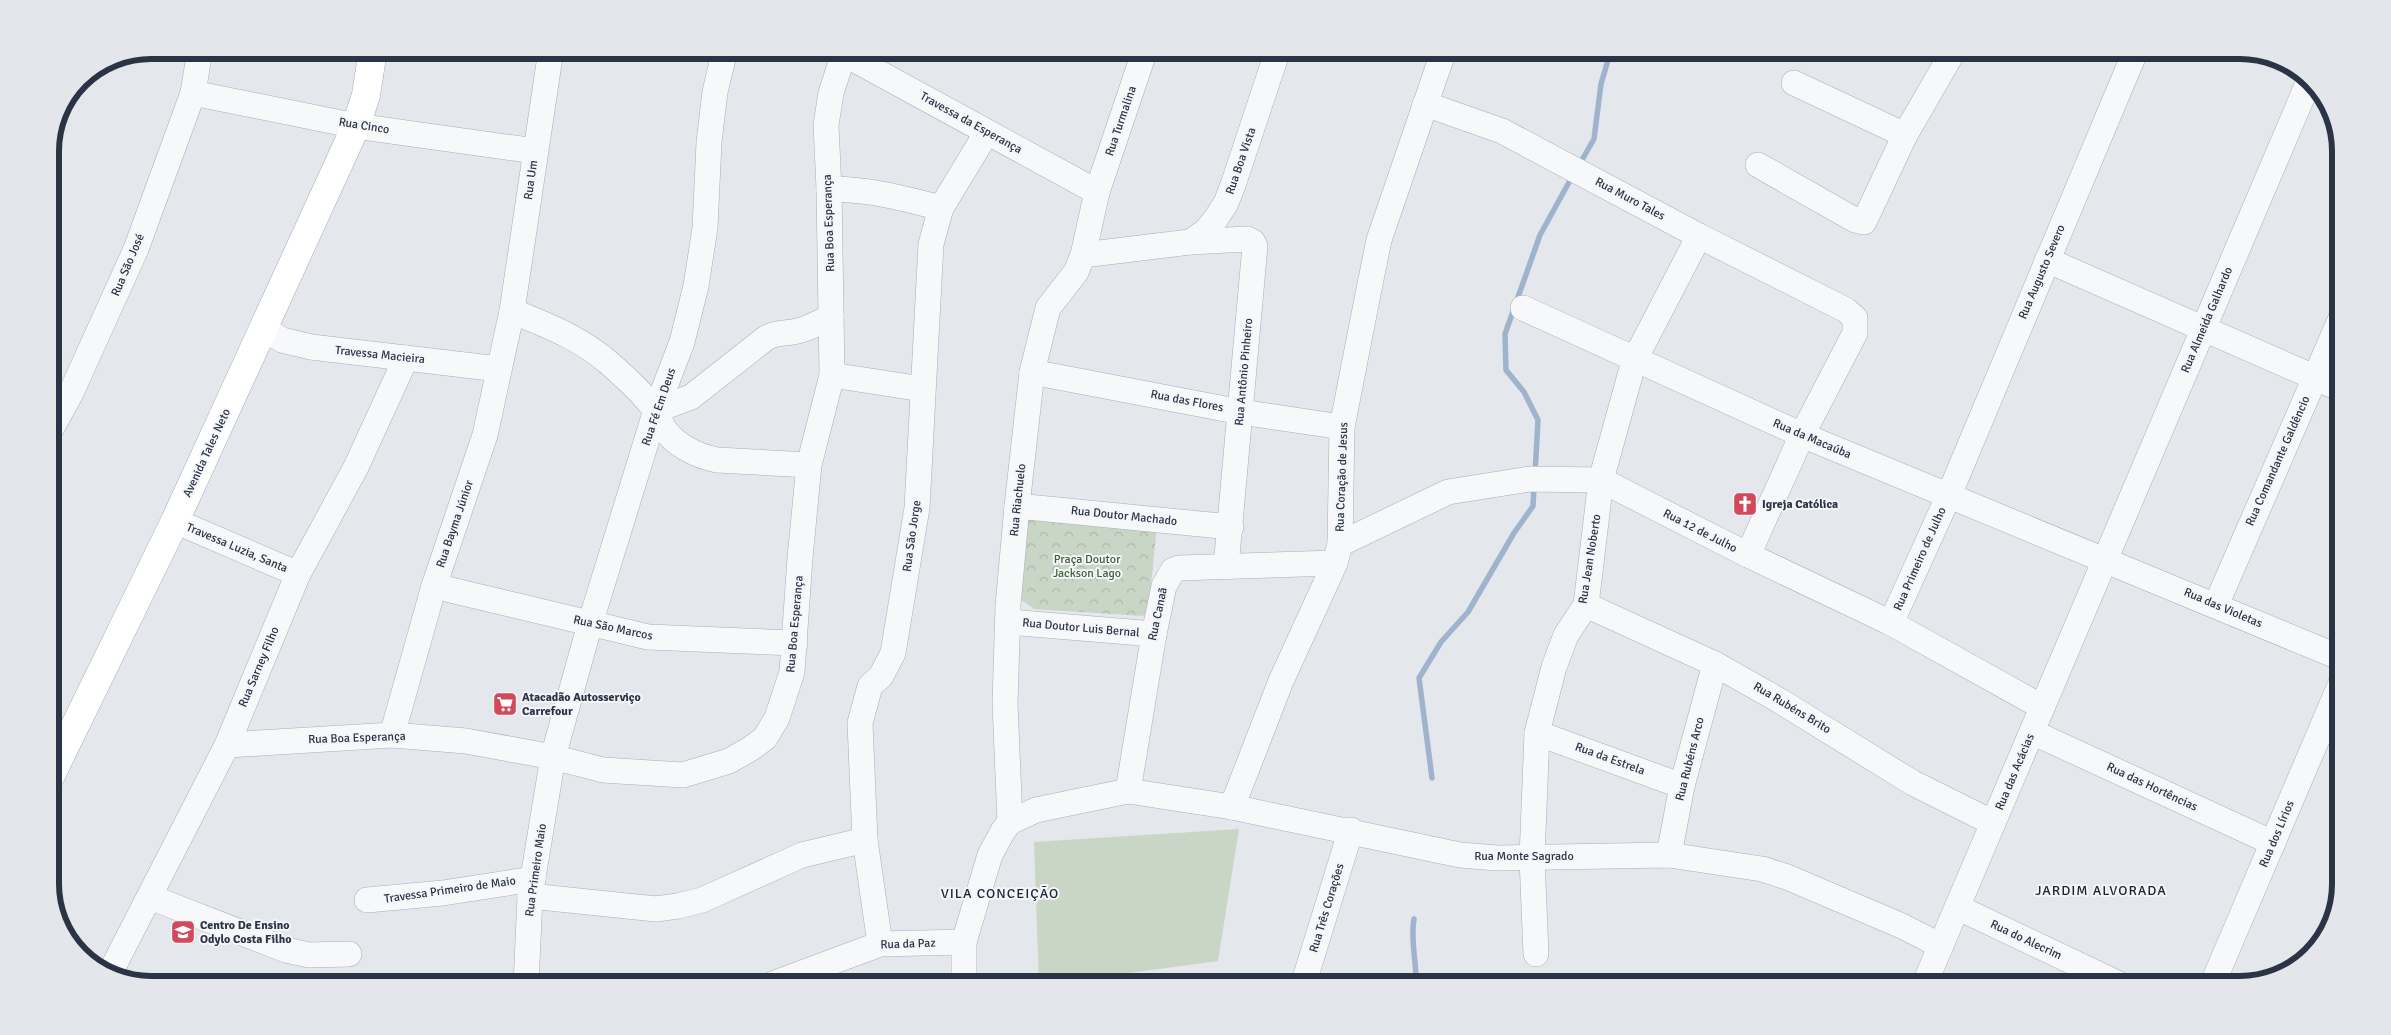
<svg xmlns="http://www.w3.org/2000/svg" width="2391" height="1035" font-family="Signika,sans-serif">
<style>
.park{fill:url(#park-crowns)}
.pitch{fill:#c9d6c5}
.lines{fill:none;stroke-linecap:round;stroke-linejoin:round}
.stream{stroke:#9fb4cc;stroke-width:5.5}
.minor-casing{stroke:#a9aeb7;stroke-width:26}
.major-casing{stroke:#a3abb8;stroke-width:29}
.minor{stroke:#f7f8fa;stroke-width:25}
.major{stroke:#fff;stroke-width:28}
.labels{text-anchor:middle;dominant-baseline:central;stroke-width:4;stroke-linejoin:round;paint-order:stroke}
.street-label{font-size:12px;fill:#2b3445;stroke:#f4f6f9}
.poi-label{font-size:12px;font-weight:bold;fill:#2b3445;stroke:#f4f6f9;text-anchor:start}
.park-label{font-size:12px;fill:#3f6138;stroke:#f4f6f9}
.neighbourhood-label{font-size:14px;letter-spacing:1px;fill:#1d2536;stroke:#f4f6f9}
.rim{fill:none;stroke:#2b3445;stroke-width:6}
</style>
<defs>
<pattern id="park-crowns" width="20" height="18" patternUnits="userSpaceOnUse" patternTransform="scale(1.25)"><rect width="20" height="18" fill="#c9d6c5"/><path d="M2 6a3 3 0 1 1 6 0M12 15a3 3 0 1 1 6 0" fill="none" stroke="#adb8ab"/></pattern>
</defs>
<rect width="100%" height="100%" fill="#e4e7ec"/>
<path class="park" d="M1036,513L1157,526L1148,613L1143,616L1034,609L1020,599L1026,520Z"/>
<path class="pitch" d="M1239,829L1218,961L1039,985L1034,842Z"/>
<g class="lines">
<g class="stream">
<path d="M1579,165L1594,139L1601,84L1611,50"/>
<path d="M1535,474L1538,420L1524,392L1506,370L1505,334L1540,235L1573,175"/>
<path d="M1432,778L1419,678L1441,642L1468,612L1514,533L1533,506L1534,486"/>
<path d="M1414,919C1410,940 1417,963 1416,985"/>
</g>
<defs>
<g id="minor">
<path d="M837,50L1097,192"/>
<path d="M1794,83L1905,135"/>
<path d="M193,93L356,126L535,151"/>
<path d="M1425,104L1502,131L1699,236L1846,310L1855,318V333L1802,435L1748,555"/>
<path d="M1758,165L1855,220L1864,222L1905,135L1954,50"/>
<path d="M829,189C868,189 903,198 941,208"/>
<path d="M1190,242L1247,239L1253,242L1255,246L1226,567"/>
<path d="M1083,255L1190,242L1206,231L1215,220L1226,203L1233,185L1278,50"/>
<path d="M2047,260L2341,389"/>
<path d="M1523,308L1802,435L2341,658"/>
<path d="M512,311C546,325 581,338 609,363C625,377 643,393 655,410C659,415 660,422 663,427C674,445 697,456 717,460L809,465"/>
<path d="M264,329L282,340L311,347L499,369"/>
<path d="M1032,372L1241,412L1342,427"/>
<path d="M832,375L922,389"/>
<path d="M656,410L691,397L766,338C781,330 787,335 801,330C812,327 822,321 831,317"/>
<path d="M50,431L70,395L136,249L193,93L200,50"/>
<path d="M1017,506L1231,527"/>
<path d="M175,521L298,574"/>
<path d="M1340,544L1448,492L1530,479L1601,480L1748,555L1891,623L2042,707"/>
<path d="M434,586L648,637L795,643"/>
<path d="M1586,605L1715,664L1780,701L1913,783L1993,823"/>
<path d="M2216,605L2341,318"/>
<path d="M1008,622L1154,634"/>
<path d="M1891,623L1949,495L2136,50"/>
<path d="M2032,732L2273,843"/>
<path d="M1537,733L1682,786"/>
<path d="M392,735L434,586L485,435L512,311L551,50"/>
<path d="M227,745L392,735L466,741L553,757L603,770L683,775L729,761L750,749L765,738L777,718L792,672L800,558L809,465L832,375L829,189L826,125L831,93L845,50"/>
<path d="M1128,791L1154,634L1164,586L1173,570L1179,568L1335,563"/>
<path d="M1232,807L1281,681L1335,563L1340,544L1342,427L1369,289L1379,240L1444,50"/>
<path d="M1010,822L1005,703L1008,606L1017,506L1032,372L1048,308L1076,272L1083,255L1097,192L1145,50"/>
<path d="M1669,855L1682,786L1715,664"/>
<path d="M530,896L656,909L678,906L702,900L802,855L865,840"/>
<path d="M150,897L286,950L309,955L349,954"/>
<path d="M367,900L443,893L533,879"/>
<path d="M1957,907L2121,985"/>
<path d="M880,944L865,840L860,723L870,686L881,676L893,653L917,508L931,244L941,208L987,132"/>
<path d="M1536,954L1532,858L1537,733L1554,667L1566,635L1586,605L1601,480L1634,361L1699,236"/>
<path d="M109,975L227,745L298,574L356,467L406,358"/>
<path d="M526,985L530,896L553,757L590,624L656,410L682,342L696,286L705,228L709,142L715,92L725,50"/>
<path d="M770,985L880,944L964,942"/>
<path d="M964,985V942L990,855L1003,831L1010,822L1036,810L1128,791L1232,807L1460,855L1497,858L1669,855L1762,869L1787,877L1902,926L1941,946"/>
<path d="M1303,985L1351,830"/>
<path d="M1924,985L2309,81"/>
<path d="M2212,985L2341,683"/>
</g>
<path id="major" d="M50,777L175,521L356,126L366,95L373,50"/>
</defs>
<use href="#minor" class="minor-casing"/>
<use href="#major" class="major-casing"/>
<use href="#minor" class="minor"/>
<use href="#major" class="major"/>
</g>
<defs>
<symbol id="church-square" viewBox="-11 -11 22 22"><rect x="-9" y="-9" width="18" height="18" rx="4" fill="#d1495b" stroke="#f4f6f9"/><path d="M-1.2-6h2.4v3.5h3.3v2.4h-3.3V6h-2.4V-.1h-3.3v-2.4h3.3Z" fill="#fff"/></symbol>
<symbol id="supermarket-square" viewBox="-11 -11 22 22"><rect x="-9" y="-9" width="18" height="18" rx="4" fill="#d1495b" stroke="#f4f6f9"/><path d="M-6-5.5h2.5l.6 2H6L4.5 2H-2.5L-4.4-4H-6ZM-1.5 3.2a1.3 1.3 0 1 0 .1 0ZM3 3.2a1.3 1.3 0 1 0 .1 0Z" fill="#fff"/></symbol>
<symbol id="school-square" viewBox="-11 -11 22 22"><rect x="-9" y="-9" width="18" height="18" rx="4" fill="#d1495b" stroke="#f4f6f9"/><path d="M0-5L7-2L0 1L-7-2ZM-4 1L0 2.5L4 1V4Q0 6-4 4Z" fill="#fff"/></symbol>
</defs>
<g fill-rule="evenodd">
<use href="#church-square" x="1731" y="490" width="28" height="28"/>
<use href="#supermarket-square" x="491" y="690" width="28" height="28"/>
<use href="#school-square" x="169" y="918" width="28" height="28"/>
</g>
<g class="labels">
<g class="street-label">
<text transform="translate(1121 121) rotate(-71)">Rua Turmalina</text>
<text transform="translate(971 123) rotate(29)">Travessa da Esperança</text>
<text transform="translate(364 126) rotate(9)">Rua Cinco</text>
<text transform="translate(1241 161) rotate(-71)">Rua Boa Vista</text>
<text transform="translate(531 180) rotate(-82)">Rua Um</text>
<text transform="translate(1630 199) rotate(28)">Rua Muro Tales</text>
<text transform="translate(829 223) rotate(-92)">Rua Boa Esperança</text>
<text transform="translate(128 265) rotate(-67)">Rua São José</text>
<text transform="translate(2042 272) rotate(-67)">Rua Augusto Severo</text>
<text transform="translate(2207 320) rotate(-67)">Rua Almeida Galhardo</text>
<text transform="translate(380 355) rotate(6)">Travessa Macieira</text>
<text transform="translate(1244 372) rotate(-85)">Rua Antônio Pinheiro</text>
<text transform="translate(1187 401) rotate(11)">Rua das Flores</text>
<text transform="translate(659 407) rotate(-71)">Rua Fé Em Deus</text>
<text transform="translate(1812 439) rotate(23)">Rua da Macaúba</text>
<text transform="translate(207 453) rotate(-65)">Avenida Tales Neto</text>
<text transform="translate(2278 461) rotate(-66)">Rua Comandante Galdêncio</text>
<text transform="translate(1342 477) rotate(-88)">Rua Coração de Jesus</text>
<text transform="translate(1018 500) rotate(-84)">Rua Riachuelo</text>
<text transform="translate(1124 516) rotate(6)">Rua Doutor Machado</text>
<text transform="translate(455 524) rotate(-71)">Rua Bayma Júnior</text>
<text transform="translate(1700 531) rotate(27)">Rua 12 de Julho</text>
<text transform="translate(912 536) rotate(-82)">Rua São Jorge</text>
<text transform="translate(237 548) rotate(23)">Travessa Luzia, Santa</text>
<text transform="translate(1590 559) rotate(-81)">Rua Jean Noberto</text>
<text transform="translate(1920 559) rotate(-66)">Rua Primeiro de Julho</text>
<text transform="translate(2223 608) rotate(23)">Rua das Violetas</text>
<text transform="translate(1158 614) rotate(-78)">Rua Canaã</text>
<text transform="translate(795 624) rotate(-85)">Rua Boa Esperança</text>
<text transform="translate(613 628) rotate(12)">Rua São Marcos</text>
<text transform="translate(1081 628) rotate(5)">Rua Doutor Luis Bernal</text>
<text transform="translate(259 667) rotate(-67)">Rua Sarney Filho</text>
<text transform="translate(1792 708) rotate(31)">Rua Rubéns Brito</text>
<text transform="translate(357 738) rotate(-2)">Rua Boa Esperança</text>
<text transform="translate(1610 759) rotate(20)">Rua da Estrela</text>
<text transform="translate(1690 759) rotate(-76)">Rua Rubéns Arco</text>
<text transform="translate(2015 772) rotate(-67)">Rua das Acácias</text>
<text transform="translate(2152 787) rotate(25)">Rua das Hortências</text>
<text transform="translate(2277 834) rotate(-67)">Rua dos Lírios</text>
<text x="1524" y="856">Rua Monte Sagrado</text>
<text transform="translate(536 870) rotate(-82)">Rua Primeiro Maio</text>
<text transform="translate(450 890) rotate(-8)">Travessa Primeiro de Maio</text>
<text transform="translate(1327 908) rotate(-73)">Rua Três Corações</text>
<text transform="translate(2026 940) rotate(25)">Rua do Alecrim</text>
<text transform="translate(908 944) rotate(-2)">Rua da Paz</text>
</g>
<g class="poi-label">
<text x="1762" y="504">Igreja Católica</text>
<text x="522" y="697">Atacadão Autosserviço<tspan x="522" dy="14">Carrefour</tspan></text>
<text x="200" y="925">Centro De Ensino<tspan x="200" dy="14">Odylo Costa Filho</tspan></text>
</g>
<g class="park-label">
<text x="1087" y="559">Praça Doutor<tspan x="1087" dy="14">Jackson Lago</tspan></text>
</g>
<g class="neighbourhood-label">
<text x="2101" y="890">JARDIM ALVORADA</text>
<text x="1000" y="893">VILA CONCEIÇÃO</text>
</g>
</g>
<path d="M0 0H2391V1035H0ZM151 59H2240A92 92 0 0 1 2332 151V884A92 92 0 0 1 2240 976H151A92 92 0 0 1 59 884V151A92 92 0 0 1 151 59Z" fill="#e4e6eb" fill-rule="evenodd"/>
<path class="rim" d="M151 59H2240A92 92 0 0 1 2332 151V884A92 92 0 0 1 2240 976H151A92 92 0 0 1 59 884V151A92 92 0 0 1 151 59Z"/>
</svg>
